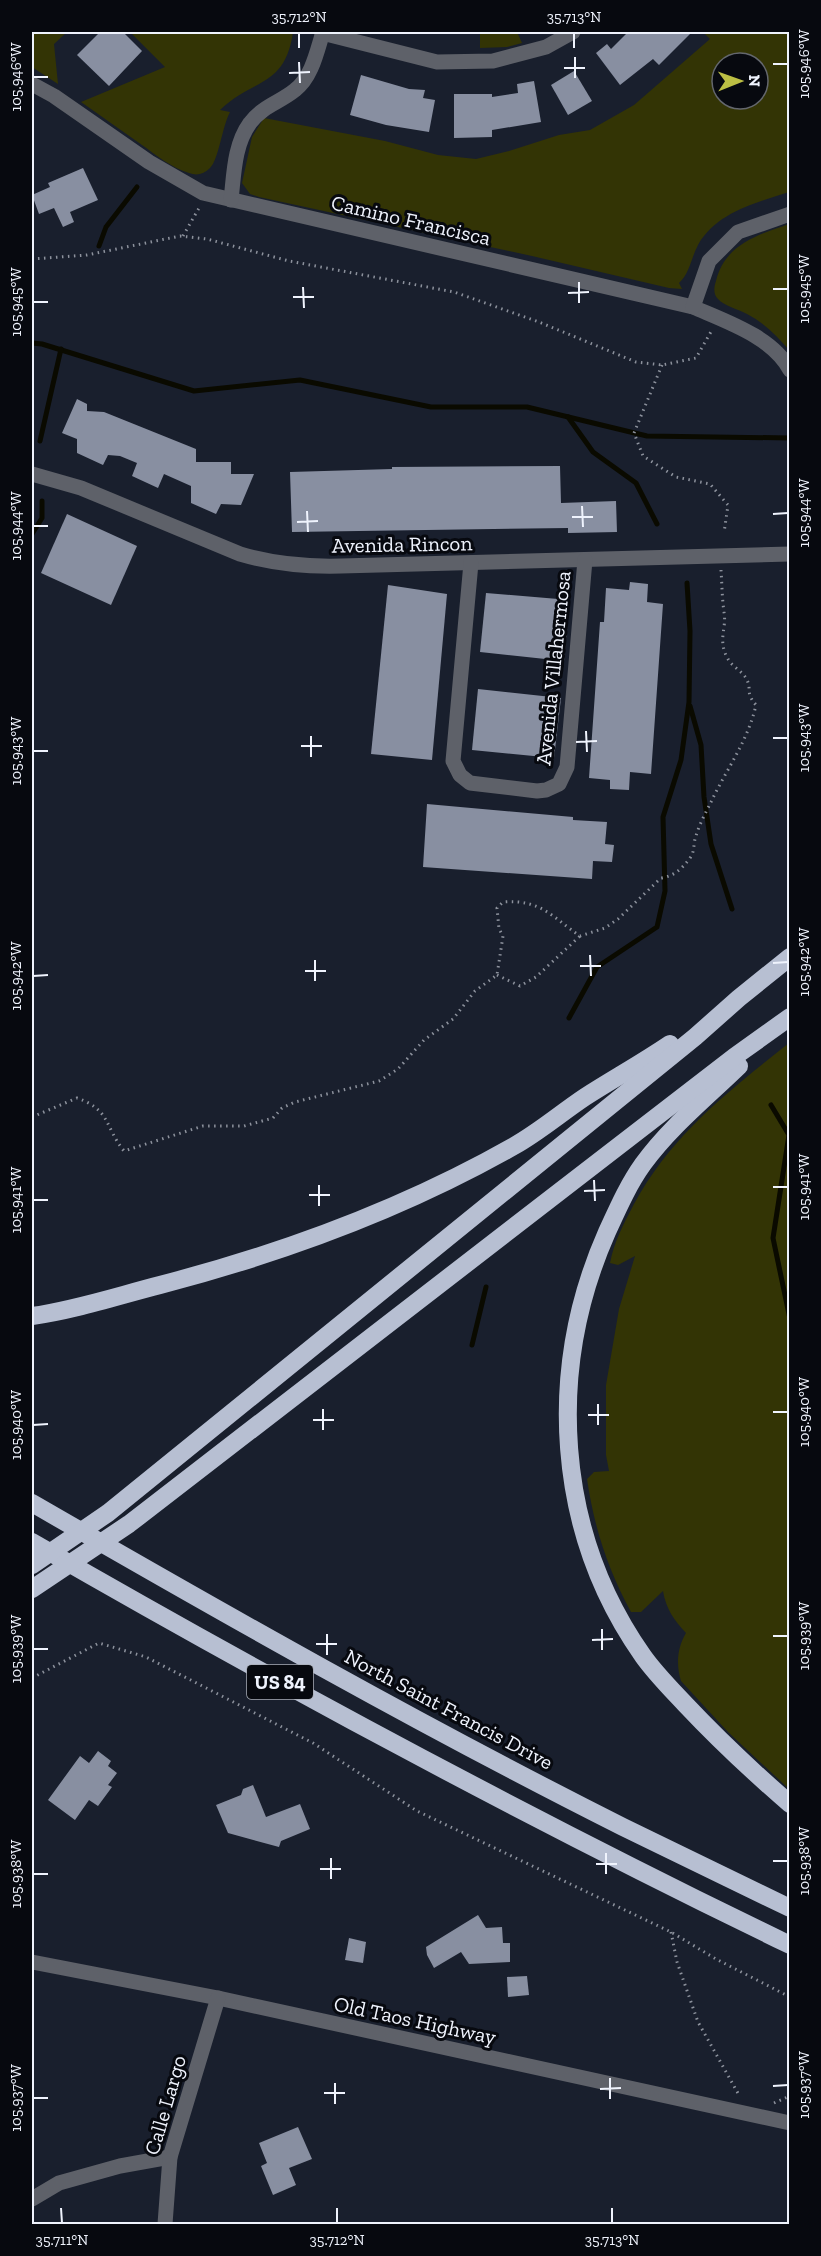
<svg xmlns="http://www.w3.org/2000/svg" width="821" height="2256" font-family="'Zilla Slab',serif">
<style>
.grass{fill:#333405;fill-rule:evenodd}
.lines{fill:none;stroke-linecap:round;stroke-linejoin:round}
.stream{stroke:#0a0a00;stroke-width:5}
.building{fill:#888fa1}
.path{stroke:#8d929d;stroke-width:3;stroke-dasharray:1.5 4.5;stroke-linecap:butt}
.minor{stroke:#5e6169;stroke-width:15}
.highway{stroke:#b7bfd2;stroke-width:18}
.ticks{fill:none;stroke:#eff3fd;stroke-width:2}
.labels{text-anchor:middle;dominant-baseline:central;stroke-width:6;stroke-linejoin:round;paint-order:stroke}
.shield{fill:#07090f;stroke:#a9adb6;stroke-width:1.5}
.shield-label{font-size:20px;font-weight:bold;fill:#eff3fd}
.street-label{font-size:21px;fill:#eff3fd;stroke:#07090f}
.neatline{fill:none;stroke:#eff3fd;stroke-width:2}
.ticks-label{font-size:15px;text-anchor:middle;fill:#eff3fd}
</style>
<rect width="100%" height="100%" fill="#191f2d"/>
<g class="grass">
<path d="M32,32H67L54,44L58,84L32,67Z"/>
<path d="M130,32H293C285,88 253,78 220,110L230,112C222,127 219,159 210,168C204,174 197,176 189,173C172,168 156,155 142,145C121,130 101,116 81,102L165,67Z"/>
<path d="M480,32H517L522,43L507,47L480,48Z"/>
<path d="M703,32H789V192C756,203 717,212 698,245C691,258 690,273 679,283L682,289L669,288L532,256L259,197L250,194L242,183L252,137L264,118L385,141L438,155L476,159L509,151L559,135L590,130L634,105L710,39ZM722,63H758V99H722Z"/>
<path d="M789,224H790L789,350C777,336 763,322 747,314C738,309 724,306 718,299C713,294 714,287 716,281C725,244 758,235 789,224Z"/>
<path d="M789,1043V1789L728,1732L681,1681C676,1665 677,1648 686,1633C674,1620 666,1609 663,1591L641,1612H631C608,1570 594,1527 587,1479L594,1472L609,1471L606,1455V1385L619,1309L635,1256L618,1265L610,1263C614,1242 624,1223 634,1204C672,1134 729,1091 789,1043Z"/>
</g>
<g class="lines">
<g class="stream">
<path d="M99,246L106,227L137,187"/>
<path d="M32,343L42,344L194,391L300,380L431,407H527L647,436L790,438"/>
<path d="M568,417L593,452L636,483L657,524"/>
<path d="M40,441L61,349"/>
<path d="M32,534L42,518V501"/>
<path d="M690,706L701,745L704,797L711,844L732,909"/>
<path d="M569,1018L597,967L657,927L665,891L663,817L681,760L689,702L690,631L687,583"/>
<path d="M771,1105L789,1135L773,1238L790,1319"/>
<path d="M472,1345L486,1287"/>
</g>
</g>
<g class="building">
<path d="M100,32H123L142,51L109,86L77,55Z"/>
<path d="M628,32H692L659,65L653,59L620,85L596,53L607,44L611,49Z"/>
<path d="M574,71L592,101L568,115L551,85Z"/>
<path d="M361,75L409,89L425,90L423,98L435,100L429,132L386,125L350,115Z"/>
<path d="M534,81L541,122L492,130V137L454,138V94H492V97L518,93L517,84Z"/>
<path d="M83,168L98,200L70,212L74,222L63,227L54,208L39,214L32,195L50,187L48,183Z"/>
<path d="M77,399L87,404V411L104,412L196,449V462H231V474H254L241,505L221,504L216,514L191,503V486L164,474L158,488L132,476L137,463L120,456L108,455L103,465L77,453V439L62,433Z"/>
<path d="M560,466L561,503L616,501L617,532L568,533V528L292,532L290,472L392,469V467Z"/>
<path d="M67,514L137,546L111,605L41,573Z"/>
<path d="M630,582L648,584L647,602L663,604L651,774L630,772L629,790L610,789V780L589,778L600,622H604L606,588L629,590Z"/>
<path d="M388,585L447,594L432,760L371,754Z"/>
<path d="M486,593L570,600L564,661L480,652Z"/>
<path d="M478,689L561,698L554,758L472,750Z"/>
<path d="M427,804L573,817V820L607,822L605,844L614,845L612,862L593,861L592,879L423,867Z"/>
<path d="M98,1751L111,1761L108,1766L117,1773L108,1785L112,1787L98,1806L89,1800L75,1820L48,1800L80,1756L89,1763Z"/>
<path d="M253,1785L266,1817L300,1804L310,1829L281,1841L279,1847L228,1833L216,1805L241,1795L243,1789Z"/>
<path d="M478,1915L486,1928L502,1927L503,1943H510V1962L469,1964L461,1952L434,1968L427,1955L426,1947Z"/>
<path d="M349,1938L366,1942L363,1963L345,1960Z"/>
<path d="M527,1976L529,1995L508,1997L507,1977Z"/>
<path d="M298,2127L312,2159L289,2168L296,2185L273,2195L261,2166L267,2163L259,2143Z"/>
</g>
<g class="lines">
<g class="path">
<path d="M183,236L199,208"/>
<path d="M32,259L87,255L180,236L207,239L289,261L454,292L539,322L636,362L662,365L696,358L712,330"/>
<path d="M662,365L634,433L643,456L676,477L710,484L728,505L724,533"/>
<path d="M497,975L520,986L536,977L580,936"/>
<path d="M32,1117L77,1098C111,1110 104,1126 124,1151L203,1126H244L273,1118L282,1108L295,1102L379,1081L398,1069L424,1040L453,1019L475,991L497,975L503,936L499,929L497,908L503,902C541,899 552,917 580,936L605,928L618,919L661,878C674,876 682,869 690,858C695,852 693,843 696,836C699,825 706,812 711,802C726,770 748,741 756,705C745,692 752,691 747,680C743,671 732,667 728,659C717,640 727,629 724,612C722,598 722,584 721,570"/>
<path d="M32,1678L99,1643L146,1657L313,1743L417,1811L671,1932L716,1959L790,1997"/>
<path d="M671,1932L677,1962L698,2022L739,2095"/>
<path d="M774,2103L790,2096"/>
</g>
<g class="minor">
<path d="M322,33L437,62L493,61L546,47L573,32"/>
<path d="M32,84L54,96L149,162L203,193L693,307C725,321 773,337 790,370"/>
<path d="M231,200C234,174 234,145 250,123C264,105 279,103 295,90C312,77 317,51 323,32"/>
<path d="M693,307L709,261L738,232L790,214"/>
<path d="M32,474L81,488L240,554C274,564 306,567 341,566L790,554"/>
<path d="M471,563L453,761L460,775L470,783L537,791L546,790L559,784L567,767L585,560"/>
<path d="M32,1962L218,1998L790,2123"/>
<path d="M32,2199L59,2183L120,2166L170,2157"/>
<path d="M165,2224L170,2157L218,1998"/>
</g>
<g class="highway">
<path d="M739,1066C706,1098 670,1127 643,1164C628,1185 618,1208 607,1232C546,1370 555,1531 643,1656C655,1673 670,1688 685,1704C718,1739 753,1772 790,1804"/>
<path d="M32,1316C75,1310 117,1296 160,1285C283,1253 403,1209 514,1146C539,1132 561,1113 585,1097C613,1079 642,1063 670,1044"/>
<path d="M32,1503C226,1615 422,1726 623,1827C678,1854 734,1881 790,1908"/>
<path d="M32,1542C280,1685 532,1820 790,1945"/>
<path d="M32,1565L108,1513L695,1037L739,998L790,957"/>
<path d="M32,1589L129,1524L734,1057L790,1017"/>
</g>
</g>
<path class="ticks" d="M299,33V48M574,33V48M575,57V78M299,62L300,83M773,64H788M564,68H585M289,73L310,72M33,77H48M579,282V303M303,287L304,308M773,289H788M568,293L589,292M293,297H314M33,302H48M582,506L583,527M307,511L308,532M773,514L788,513M572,517H593M297,522L318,521M33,526H48M586,731L587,752M311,736V757M773,738H788M576,742L597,741M301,746H322M33,751H48M590,955L591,976M315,960V981M773,963L788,962M580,966H601M305,971H326M33,976L48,975M594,1180L595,1201M319,1185V1206M773,1187H788M584,1191L605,1190M309,1195H330M33,1200H48M598,1404V1425M323,1409V1430M773,1412H788M588,1415H609M313,1420H334M33,1425L48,1424M602,1629V1650M327,1634V1655M773,1636H788M592,1640L613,1639M316,1644H337M33,1649H48M606,1853V1874M331,1858V1879M773,1861H788M596,1864H617M320,1869H341M33,1874H48M610,2078V2099M335,2083V2104M773,2086L788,2085M600,2089L621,2088M324,2093H345M33,2098H48M61,2208L62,2223M337,2208V2223M612,2208V2223"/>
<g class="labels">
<rect class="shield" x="247" y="1665" width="66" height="34" rx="4.5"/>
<g class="shield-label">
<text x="280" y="1682">US 84</text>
</g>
<g class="street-label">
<text transform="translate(411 220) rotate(13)">Camino Francisca</text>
<text transform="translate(402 544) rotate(-1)">Avenida Rincon</text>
<text transform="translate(553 668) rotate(-84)">Avenida Villahermosa</text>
<text transform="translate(449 1709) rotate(28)">North Saint Francis Drive</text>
<text transform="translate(415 2020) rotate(12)">Old Taos Highway</text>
<text transform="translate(165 2105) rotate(-74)">Calle Largo</text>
</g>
</g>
<rect width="821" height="2256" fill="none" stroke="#07090f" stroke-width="66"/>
<g transform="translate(740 81) rotate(89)"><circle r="28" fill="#07090f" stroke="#64676e" stroke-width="1.5"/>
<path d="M0-4.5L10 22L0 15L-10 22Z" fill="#bcbf44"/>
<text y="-9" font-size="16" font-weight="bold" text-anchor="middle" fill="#eff3fd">N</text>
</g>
<rect x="33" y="33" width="755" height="2190" class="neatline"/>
<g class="ticks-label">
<text x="299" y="22">35.712°N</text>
<text x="574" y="22">35.713°N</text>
<text transform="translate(804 64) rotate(-90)" y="5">105.946°W</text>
<text transform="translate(16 77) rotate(-90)" y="5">105.946°W</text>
<text transform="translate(804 289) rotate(-90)" y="5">105.945°W</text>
<text transform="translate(16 302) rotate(-90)" y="5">105.945°W</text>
<text transform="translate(804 513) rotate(-90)" y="5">105.944°W</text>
<text transform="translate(16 526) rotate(-90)" y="5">105.944°W</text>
<text transform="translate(804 738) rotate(-90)" y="5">105.943°W</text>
<text transform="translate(16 751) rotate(-90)" y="5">105.943°W</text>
<text transform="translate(804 962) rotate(-90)" y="5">105.942°W</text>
<text transform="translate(16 976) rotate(-90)" y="5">105.942°W</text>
<text transform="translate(804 1187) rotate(-90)" y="5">105.941°W</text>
<text transform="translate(16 1200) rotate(-90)" y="5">105.941°W</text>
<text transform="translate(804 1412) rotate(-90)" y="5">105.940°W</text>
<text transform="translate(16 1425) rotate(-90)" y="5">105.940°W</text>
<text transform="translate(804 1636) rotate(-90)" y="5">105.939°W</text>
<text transform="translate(16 1649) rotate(-90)" y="5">105.939°W</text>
<text transform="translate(804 1861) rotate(-90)" y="5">105.938°W</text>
<text transform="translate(16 1874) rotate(-90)" y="5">105.938°W</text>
<text transform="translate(804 2085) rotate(-90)" y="5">105.937°W</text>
<text transform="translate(16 2098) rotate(-90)" y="5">105.937°W</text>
<text x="62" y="2245">35.711°N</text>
<text x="337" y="2245">35.712°N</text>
<text x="612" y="2245">35.713°N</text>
</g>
</svg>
